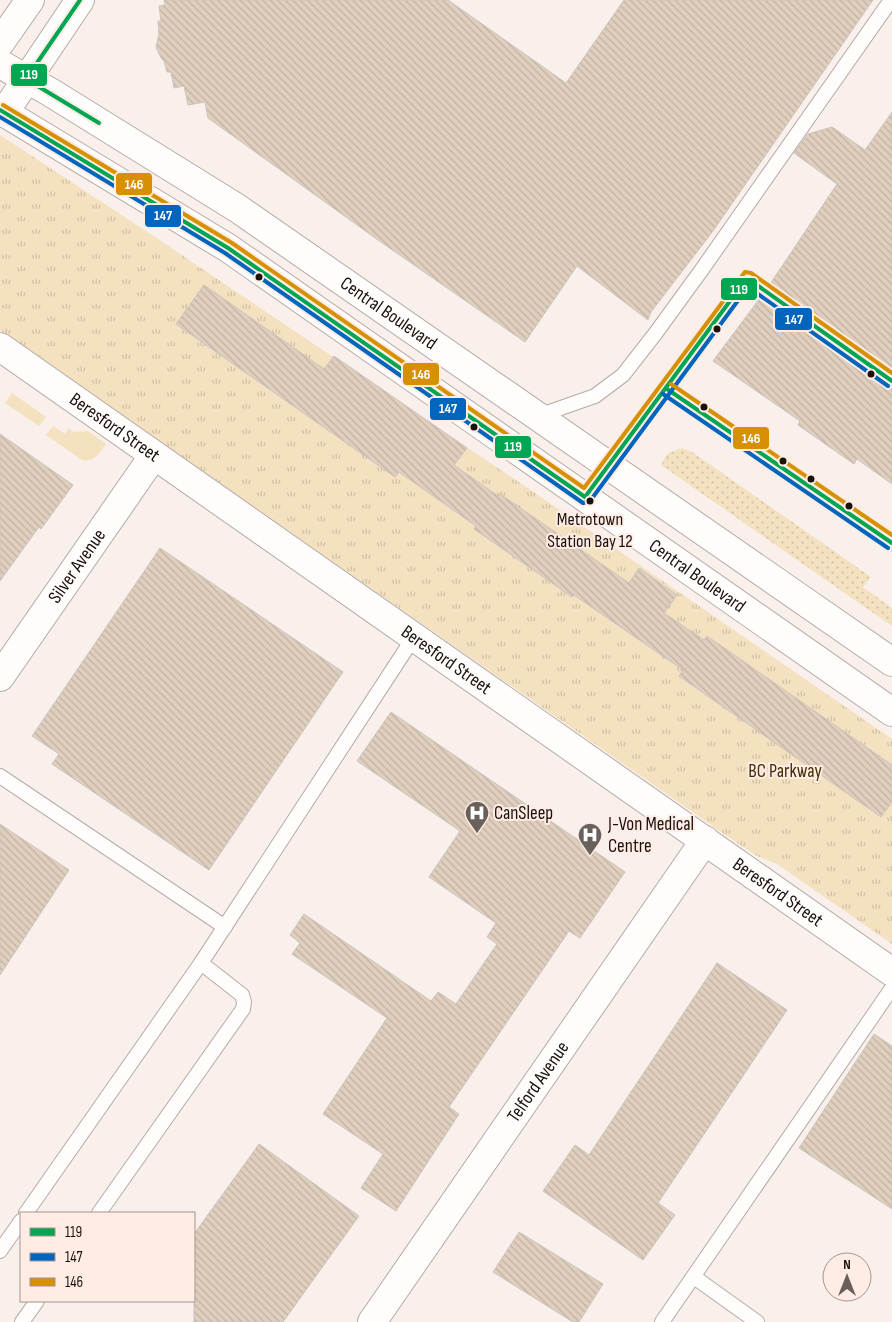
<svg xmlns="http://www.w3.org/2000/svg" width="892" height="1322" font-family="'Sofia Sans Condensed',sans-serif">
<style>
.grass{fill:url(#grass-dots)}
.park{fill:url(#park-tufts)}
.garden{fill:#f4e1c0}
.building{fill:url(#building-back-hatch);stroke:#ccc4be}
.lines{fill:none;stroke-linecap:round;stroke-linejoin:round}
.lane-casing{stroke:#b5aba7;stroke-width:16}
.street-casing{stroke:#b5aba7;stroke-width:30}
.secondary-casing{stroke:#b5aba7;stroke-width:30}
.lane{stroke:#fefdfc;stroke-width:14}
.street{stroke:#fefdfc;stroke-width:28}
.secondary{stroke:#fefdfc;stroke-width:28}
.bus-1-casing{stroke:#ffede5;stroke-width:8}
.bus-2-casing{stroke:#ffede5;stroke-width:8}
.bus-3-casing{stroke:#ffede5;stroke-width:8}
.bus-1{stroke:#00a651;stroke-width:4}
.bus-2{stroke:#0065bd;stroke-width:4}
.bus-3{stroke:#d69002;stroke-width:4}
.bus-dot{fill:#1c120d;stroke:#ffede5;stroke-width:2}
.labels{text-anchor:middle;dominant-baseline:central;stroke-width:4;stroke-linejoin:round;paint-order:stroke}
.bus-label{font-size:18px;fill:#1c120d;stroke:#ffede5}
.street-label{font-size:19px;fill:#1c120d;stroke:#ffede5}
.park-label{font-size:19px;fill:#3e2e04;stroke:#ffede5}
.poi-label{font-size:19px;fill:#1c120d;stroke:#ffede5;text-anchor:start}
.line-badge{stroke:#ffede5;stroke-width:2}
.badge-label{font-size:14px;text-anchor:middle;font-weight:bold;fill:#fff}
</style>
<defs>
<pattern id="grass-dots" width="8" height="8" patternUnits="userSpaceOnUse" patternTransform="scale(1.25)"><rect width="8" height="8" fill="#f4e1c0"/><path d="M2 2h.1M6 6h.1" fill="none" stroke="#d1c0a4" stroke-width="1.8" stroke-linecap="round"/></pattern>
<pattern id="park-tufts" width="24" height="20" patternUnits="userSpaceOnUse" patternTransform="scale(1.25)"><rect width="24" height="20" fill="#f4e1c0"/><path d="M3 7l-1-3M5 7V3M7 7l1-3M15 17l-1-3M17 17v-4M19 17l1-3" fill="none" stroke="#d1c0a4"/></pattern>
<pattern id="building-back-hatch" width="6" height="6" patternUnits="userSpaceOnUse" patternTransform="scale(1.25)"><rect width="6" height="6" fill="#e0cfbe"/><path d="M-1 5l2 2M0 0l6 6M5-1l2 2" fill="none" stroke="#c0b1a2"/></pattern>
</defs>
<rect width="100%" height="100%" fill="#f9efeb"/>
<path class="grass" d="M681,448L692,452L871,577L863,587L892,608V626L661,465L667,454Z"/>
<path class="park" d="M0,135L158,239L535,493L892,739V944L777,864L757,856L740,845L0,330Z"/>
<g class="garden">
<path d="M12,393L46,417L39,426L5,403Z"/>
<path d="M53,426L65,434L69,428L73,432L88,431L106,444C99,453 95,462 82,460L46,435Z"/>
</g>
<g class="building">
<path d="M164,0H448L566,83L624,0H873L713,231L651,312L648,320L577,266L525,342L378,240L208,118L205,102L188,105L184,86L174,88L171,72H167L164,61L161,58L156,47L159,34L158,21H161L159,6L165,5Z"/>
<path d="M892,112V484L857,459L854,464L798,425L800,421L713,361L760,298L768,299L772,296L773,288L770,284L837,184L794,153L808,134L832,127L865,150Z"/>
<path d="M204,285L324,369L334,356L467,448L454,465L498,496L500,494L629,583L639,568L677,595L664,613L704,640L707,636L892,765V802L881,817L679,676L683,670L574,595L572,597L474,529L476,526L399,472L395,477L176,324Z"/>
<path d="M0,434L73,485L41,529L39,527L0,581Z"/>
<path d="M160,548L343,672L209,870L52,764L59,754L32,736Z"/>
<path d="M391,712L625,872L580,938L569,931L449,1107L459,1114L396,1211L361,1188L383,1154L323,1114L387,1018L292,954L300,943L290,935L304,914L431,1001L438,992L456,1004L497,944L487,937L496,923L429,877L460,831L357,761Z"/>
<path d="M0,824L69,870L0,975Z"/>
<path d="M717,963L787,1010L658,1203L675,1215L643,1260L543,1191L575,1145L589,1155Z"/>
<path d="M874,1034L892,1046V1209L799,1148Z"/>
<path d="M259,1144L359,1216L283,1322H194V1234Z"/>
<path d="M519,1232L603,1284L579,1322H573L493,1272Z"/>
</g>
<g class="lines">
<defs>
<g id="lane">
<path d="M667,389L892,543"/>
<path d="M538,416L595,396L623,375L655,334L703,268L891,0"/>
<path d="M585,497L747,278L765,291"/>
<path d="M0,776L225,927"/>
<path d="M26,1213L201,963L414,637"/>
<path d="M99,1213L243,1009L244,1002L242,995L201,963"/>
<path d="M0,1251L21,1221"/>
<path d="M694,1277L757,1322"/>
<path d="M22,1322L37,1301"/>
<path d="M662,1322L892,988"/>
</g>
<g id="street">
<path id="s1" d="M0,677L154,455"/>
<path id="s2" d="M372,1322L705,840"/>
</g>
<g id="secondary">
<path d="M0,43L30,0"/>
<path id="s3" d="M0,64L50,92L237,208L892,662"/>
<path id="s4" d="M0,110L228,248L892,712"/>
<path d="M4,113L80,0"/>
<path id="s5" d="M0,347L892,972"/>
</g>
</defs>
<use href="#lane" class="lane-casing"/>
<use href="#street" class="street-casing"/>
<use href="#secondary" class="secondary-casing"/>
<use href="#lane" class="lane"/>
<use href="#street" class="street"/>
<use href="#secondary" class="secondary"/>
<defs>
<g id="bus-1">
<path d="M80,0L26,79L99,123"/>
<path d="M0,110L228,248L585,497L747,278L892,381"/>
<path d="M667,389L892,543"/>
</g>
<g id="bus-2">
<path d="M0,117L225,253L583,503L590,501L748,287L888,386"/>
<path d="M663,394L888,548"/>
</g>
<g id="bus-3">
<path d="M3,105L232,243L584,488L745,272L751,273L892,373"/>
<path d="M671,384L892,535"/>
</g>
</defs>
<use href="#bus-1" class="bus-1-casing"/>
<use href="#bus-2" class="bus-2-casing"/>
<use href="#bus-3" class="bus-3-casing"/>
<use href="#bus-1" class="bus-1"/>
<use href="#bus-2" class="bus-2"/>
<use href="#bus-3" class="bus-3"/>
</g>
<defs>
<symbol id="hospital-pin" viewBox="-11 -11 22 30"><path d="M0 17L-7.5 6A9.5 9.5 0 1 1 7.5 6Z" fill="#695f5b" stroke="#ffede5"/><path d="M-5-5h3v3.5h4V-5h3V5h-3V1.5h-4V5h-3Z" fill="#fff"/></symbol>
</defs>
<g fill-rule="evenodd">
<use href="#hospital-pin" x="463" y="799" width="28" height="38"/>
<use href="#hospital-pin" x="576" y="821" width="28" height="38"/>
</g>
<g class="bus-dot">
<circle cx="259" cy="277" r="4.5"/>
<circle cx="717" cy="329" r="4.5"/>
<circle cx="871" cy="374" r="4.5"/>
<circle cx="704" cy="407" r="4.5"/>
<circle cx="474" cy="427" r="4.5"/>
<circle cx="783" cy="461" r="4.5"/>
<circle cx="811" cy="479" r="4.5"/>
<circle cx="590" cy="501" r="4.5"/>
<circle cx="849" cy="506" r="4.5"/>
</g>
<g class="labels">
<g class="bus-label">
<text x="590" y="519">Metrotown<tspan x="590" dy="22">Station Bay 12</tspan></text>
</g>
<g class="street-label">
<text stroke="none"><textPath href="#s3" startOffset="462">Central Boulevard</textPath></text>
<text stroke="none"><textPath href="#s5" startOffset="140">Beresford Street</textPath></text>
<text stroke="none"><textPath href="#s1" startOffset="135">Silver Avenue</textPath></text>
<text stroke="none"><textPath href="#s4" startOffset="839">Central Boulevard</textPath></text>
<text stroke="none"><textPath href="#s5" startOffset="545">Beresford Street</textPath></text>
<text stroke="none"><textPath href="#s5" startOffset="950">Beresford Street</textPath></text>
<text stroke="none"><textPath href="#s2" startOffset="292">Telford Avenue</textPath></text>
</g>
<g class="park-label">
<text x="785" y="771">BC Parkway</text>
</g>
<g class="poi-label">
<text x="494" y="813">CanSleep</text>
<text x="608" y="824">J-Von Medical<tspan x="608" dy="22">Centre</tspan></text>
</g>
</g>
<g class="line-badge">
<rect x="10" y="63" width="38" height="24" rx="5" fill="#00a651"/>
<rect x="115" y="172" width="38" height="24" rx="5" fill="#d69002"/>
<rect x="144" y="204" width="38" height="24" rx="5" fill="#0065bd"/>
<rect x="720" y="277" width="38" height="24" rx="5" fill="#00a651"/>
<rect x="774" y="307" width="39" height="24" rx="5" fill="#0065bd"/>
<rect x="402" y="362" width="38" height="24" rx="5" fill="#d69002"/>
<rect x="429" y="397" width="38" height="24" rx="5" fill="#0065bd"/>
<rect x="732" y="426" width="38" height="24" rx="5" fill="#d69002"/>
<rect x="494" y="435" width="38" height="24" rx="5" fill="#00a651"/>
</g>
<g class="badge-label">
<text x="29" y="79">119</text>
<text x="134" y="189">146</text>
<text x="163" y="220">147</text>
<text x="739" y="294">119</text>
<text x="794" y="324">147</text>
<text x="421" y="379">146</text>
<text x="448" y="413">147</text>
<text x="751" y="443">146</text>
<text x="513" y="451">119</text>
</g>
<rect x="20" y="1212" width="175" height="90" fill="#ffede5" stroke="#a4958f"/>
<rect x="30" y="1228" width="25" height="8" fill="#00a651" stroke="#a4958f"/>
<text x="65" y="1237" font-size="15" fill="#1c120d">119</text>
<rect x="30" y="1253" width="25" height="8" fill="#0065bd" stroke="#a4958f"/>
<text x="65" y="1262" font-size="15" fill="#1c120d">147</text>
<rect x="30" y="1278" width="25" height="8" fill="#d69002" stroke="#a4958f"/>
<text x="65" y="1287" font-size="15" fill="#1c120d">146</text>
<g transform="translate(847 1277)"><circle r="24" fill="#ffede5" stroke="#a4958f"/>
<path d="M0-4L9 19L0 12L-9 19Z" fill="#695f5b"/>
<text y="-8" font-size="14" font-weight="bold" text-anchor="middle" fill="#1c120d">N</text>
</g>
</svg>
